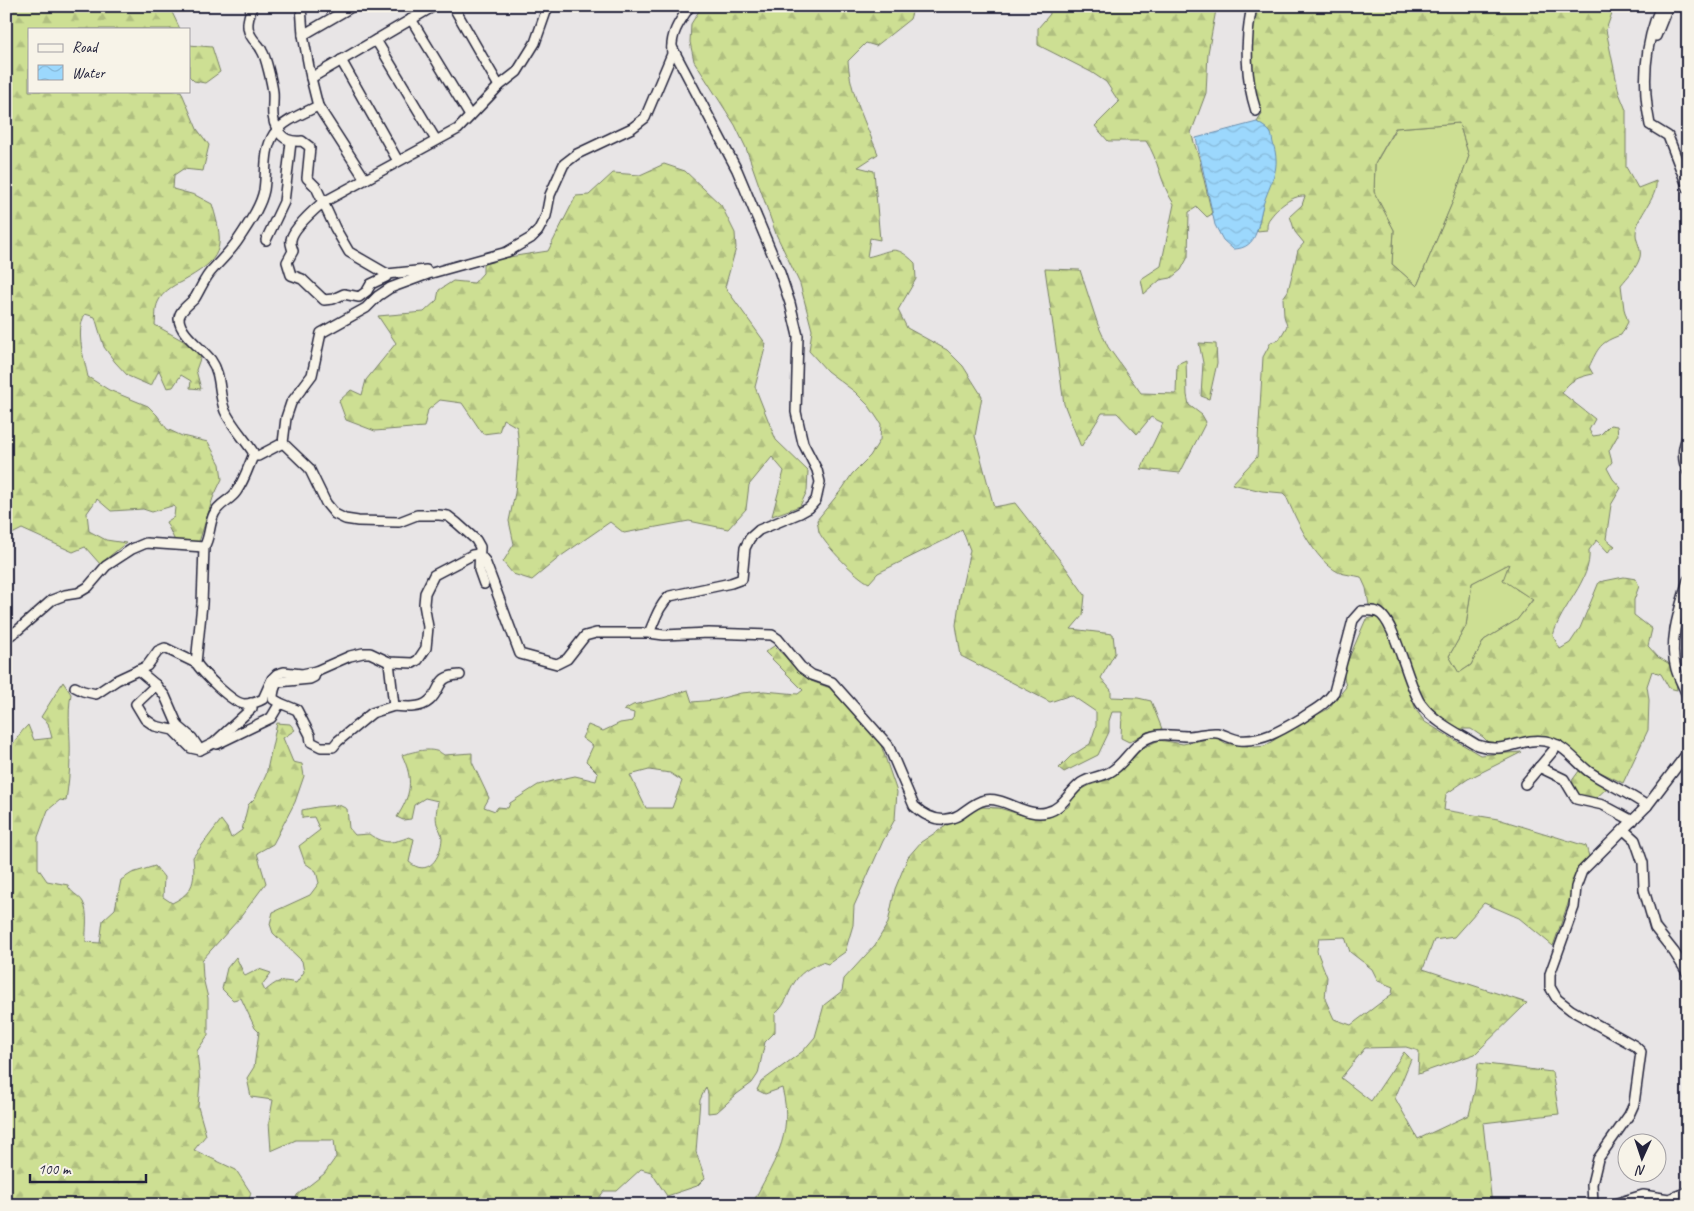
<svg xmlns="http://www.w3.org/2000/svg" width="1694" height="1211" font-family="Caveat,sans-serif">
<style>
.grass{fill:#cddf93;stroke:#788067}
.forest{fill:url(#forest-firs);stroke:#788067;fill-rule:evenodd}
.water{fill:url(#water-waves);stroke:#6b8faf}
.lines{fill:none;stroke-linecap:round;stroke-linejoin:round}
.minor-casing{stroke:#22223b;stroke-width:12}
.minor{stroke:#f7f3e8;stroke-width:9}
</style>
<defs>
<pattern id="forest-firs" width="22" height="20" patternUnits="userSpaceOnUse" patternTransform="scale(1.25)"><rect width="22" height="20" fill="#cddf93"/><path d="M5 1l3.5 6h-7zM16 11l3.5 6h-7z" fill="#b0bf80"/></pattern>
<pattern id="water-waves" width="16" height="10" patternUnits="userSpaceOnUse" patternTransform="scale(1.25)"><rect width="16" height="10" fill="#9cd8fd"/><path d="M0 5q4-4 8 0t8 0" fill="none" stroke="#86b9da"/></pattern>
</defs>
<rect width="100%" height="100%" fill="#e8e5e6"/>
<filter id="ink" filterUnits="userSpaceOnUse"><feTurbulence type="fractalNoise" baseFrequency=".02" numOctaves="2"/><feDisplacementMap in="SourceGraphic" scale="10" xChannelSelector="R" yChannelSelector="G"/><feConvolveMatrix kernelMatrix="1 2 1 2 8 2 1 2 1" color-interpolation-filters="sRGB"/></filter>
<g filter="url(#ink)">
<g class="grass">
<path d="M1459,123L1469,156L1453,201L1417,286L1392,264L1394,230L1374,193L1375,164L1396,128Z"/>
<path d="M1510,563L1516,589L1533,599L1517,620L1484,640L1471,665L1459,673L1449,656L1466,626L1472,583Z"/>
</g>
<g class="forest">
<path d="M6,6H169L180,29H29V91H181L197,129L209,145L203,171L183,169L174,175L173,189L195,195L212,204C226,250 222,259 181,282C172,286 162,293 158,302C155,308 156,318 155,325L187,343L201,356L196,370L201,389L190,388L191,381L181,375L173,387L167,388L159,370L151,386L128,376L115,362L104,347L95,317L85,314C75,333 84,357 88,377L109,390L148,406L157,415L167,429L182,436L208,442L220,464L222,479L213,498L199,542L175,541L166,522L174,517L175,507L172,506L152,512L143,509L111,511L97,499L87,513L89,531L106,540L126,543L100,564L85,547L73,552L22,529L6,537Z"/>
<path d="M702,6H914L910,19L876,46L866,43L848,61C850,93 866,124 878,154L858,167L874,171L880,240L870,238L867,257C891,252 894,242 915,263L916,279L898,310L907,328L947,350L963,366L982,396L975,436L994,507L1015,503L1066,568L1085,595L1083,615L1071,629L1113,634L1115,653L1101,678L1111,690V697L1138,698L1151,701L1162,729L1147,732L1129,742L1121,738L1122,712H1112L1109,721V732L1098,755L1064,772L1059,768L1071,756L1090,744L1096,726V712L1071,695L1050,702L961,656L956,625L960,596L970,550L962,529L949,538L878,573L869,583C856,577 825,545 819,532C818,528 818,524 817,520L843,488L852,474L870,456L880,440L881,424L869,406L855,392L827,371L809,351L812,330L800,284L776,234L746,148L735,125L694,61L690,42L691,24Z"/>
<path d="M1048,6H1215L1216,10L1208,53L1206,93L1191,133L1199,158L1212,214L1207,217L1197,207L1189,212L1188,257L1181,270L1171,278L1160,280L1144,294L1141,279L1161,266L1174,204C1160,183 1159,160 1146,141H1108L1095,126L1119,102L1106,82L1091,72L1038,45V28L1050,14Z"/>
<path d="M1254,6H1616L1613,10L1606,30L1619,93L1626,110V167L1638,188L1656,181C1658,199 1636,215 1636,234C1636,242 1642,249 1640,257C1637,268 1628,276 1621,285L1624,309L1628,322L1621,335C1600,342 1598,348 1589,367L1593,374C1579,377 1569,380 1562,393L1595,419L1589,430L1593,436L1600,435L1610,425L1617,426L1618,435L1609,451L1612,462L1607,468L1613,479L1621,488L1611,505L1606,539L1615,546L1608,552L1597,540L1589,550C1592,581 1560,607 1553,636L1560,649L1570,643L1580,628L1599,582L1624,577L1636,579L1639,586L1634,600V615L1652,629L1648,646L1658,657L1668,663L1675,672L1677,690L1669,688L1661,674L1652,671L1647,686L1649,700L1648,730L1623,783L1590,767L1565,744L1552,739L1490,744L1483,737L1471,729H1458L1433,712L1418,691L1394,623C1387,612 1382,607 1369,605L1366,588L1361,577C1354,575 1345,575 1338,572C1314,560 1296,519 1286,496L1283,493L1262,491L1232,484L1257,457L1263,357L1271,342L1279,340L1287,326L1284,316L1283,298L1288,291L1298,250L1304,243L1295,232L1290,216L1302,205L1305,196C1292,195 1277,208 1270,218C1267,221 1267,226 1267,230L1257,231L1263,204L1270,132L1257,122L1262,114L1254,90L1249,38ZM1459,123L1469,156L1453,201L1417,286L1392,264L1394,230L1374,192L1375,164L1395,128ZM1509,564L1503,580L1533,600L1517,620L1484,640L1471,665L1459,673L1449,656L1466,626L1472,583Z"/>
<path d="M189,45L212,47L220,72L205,83L194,81L189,76Z"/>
<path d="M664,164L685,171L721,205L735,233L736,248L725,287L766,344L755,387L776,440L808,471L807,491L800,506L772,516L784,471L772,457L749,485L746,509L728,529L689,521L624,533L610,522L561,556L532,580L513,574L503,562L514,544L509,521L515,493L519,448L517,427L503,419L499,432L483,434L462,403L440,400L428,410L424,427L375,431L346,420L339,401L351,390L362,395L366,380L396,343L378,316L424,312L437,300L439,290L453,281L474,283L483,273V261L548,251L576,196L589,195L613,173L640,175Z"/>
<path d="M1045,269L1080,270L1098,325L1108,347L1141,393L1176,394L1177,364L1186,360L1187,395L1189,405L1202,415L1206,422L1180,473L1141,469L1163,423L1151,417L1137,434L1117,413H1102L1081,447L1064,404Z"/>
<path d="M1199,343L1216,344L1217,363L1209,399L1201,396L1203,363Z"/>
<path d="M1377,617L1386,627L1416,710L1425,722L1480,755L1522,752L1468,779L1446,794L1444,810L1498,819L1586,846L1590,860L1580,870L1553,946L1519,918L1484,903L1454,937L1434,940L1423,969L1527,1003L1475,1054L1418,1074L1419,1051L1406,1047L1365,1048L1341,1078L1371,1101L1404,1052L1411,1059L1395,1098L1418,1139L1469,1115L1475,1089L1478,1063L1552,1072L1559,1114L1483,1123L1492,1205H752C772,1163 795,1137 782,1088L765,1094L757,1090L761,1082L803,1051L815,1037L824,1005L842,991L844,979L875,945L888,923L895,889L908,857L921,842L963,815L982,807L999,808L1019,814L1040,817L1053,815L1068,807L1076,793L1090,785L1110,779L1122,768L1135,752L1159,740L1183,744L1217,737L1225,743L1255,747L1265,746L1297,725L1328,709L1346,687L1343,672L1366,619ZM1345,937L1350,952L1372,969L1378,981L1393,987L1392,994L1351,1025L1334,1019L1325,999L1327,977L1317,951L1319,938Z"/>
<path d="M774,646L811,681L830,688L862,723L881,745L897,792L895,819L883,841L854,906L853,925L845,952L828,964L822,962C813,966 802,971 796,980C787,993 788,1003 775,1014V1032L765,1042L758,1074L752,1083L737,1094L717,1112L708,1113V1094L706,1087L700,1100L696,1152L705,1178L697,1186L667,1196L651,1172L641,1169L617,1191H604L594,1205H294L297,1195L324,1174L336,1157L334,1140H296L271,1151L269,1122L273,1100L251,1097L247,1078L254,1067L259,1032L255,1028L241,998L233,1000L222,989L227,968L236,957L245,976L259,969L271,973L262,985L265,991C277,981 280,979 296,983L304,972L302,961L273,933L270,924L273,912L310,895L319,883L316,871L305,863L299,846L320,830L314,817L302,818V810L317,807L339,805L347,809L349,828L355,835L369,834C384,845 394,843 409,837L414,839L409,862C428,878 441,858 442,838C442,833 439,829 437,824C435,817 437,808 438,801L425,798L414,805L411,819L403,820L397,817C411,795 414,780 402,755C416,751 433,746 444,755L472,753V762L489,798L484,807L495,811L498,807L508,808L510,803L538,785L556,780L575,776L596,781L598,773L586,761L593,746L582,738L588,725L603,731L620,723L633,721L634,713L624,710L633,705L663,698L688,690L692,702L715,700L741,693L764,691L798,694L803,690L765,652ZM649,770L670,773L682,781L672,808H646L630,775Z"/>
<path d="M63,682L71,694C67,715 71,736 70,757C70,772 68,786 66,801L60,800L48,810L38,837V868L47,881L68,885C70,893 79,895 83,902C89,913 85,931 86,942L100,943L103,920L115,909L121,880L132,873L155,866L164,877L163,897L172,903C195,892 195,880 193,857L221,820L227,828L231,838L242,830L248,805L255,798L266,775L277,723L290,724L295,730L283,738L293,762L302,764L304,776L295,802L273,844L257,853L266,883L239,919L202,960L203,978L208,998V1035L197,1051L200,1082L198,1107L206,1135L194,1150L236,1170L251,1193L247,1205H6V752C15,743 19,733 28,725L34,740L52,738L48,723L41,717Z"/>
<path d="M1579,771L1609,786L1593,801L1577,796L1571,782Z"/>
</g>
<path class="water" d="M1257,122C1261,125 1267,128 1270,132C1272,134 1272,139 1273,143C1281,169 1272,179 1264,202C1257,222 1260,249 1233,249L1223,240L1215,225L1196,138Z"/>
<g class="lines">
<defs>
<g id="minor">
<path d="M252,6C249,18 244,27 253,39C256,43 260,46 262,51C266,57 272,84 273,92C274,105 270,116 277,129C283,140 291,142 302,141L310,147L307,178L316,187L335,228L349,252L387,274L426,270L427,272"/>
<path d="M301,6L303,35L311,78L318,106L365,179"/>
<path d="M453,6L499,86"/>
<path d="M1252,6C1245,41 1245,77 1256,111"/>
<path d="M1661,6C1644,43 1642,86 1650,125L1668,136L1688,188"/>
<path d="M411,19L470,116"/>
<path d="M303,35L353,6"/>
<path d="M1656,36L1668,6"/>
<path d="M376,40L436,140"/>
<path d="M341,60L398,161"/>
<path d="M311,78L434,6"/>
<path d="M318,106C304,113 283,121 274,134C263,151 267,171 264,190C261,206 249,223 240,237C232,250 223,258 213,269C205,277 201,288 195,298C190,304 179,310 179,319C180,334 202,348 211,360C222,375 218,394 225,411C232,426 244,438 253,452V456C248,468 244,481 236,492C230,501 219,503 214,514C209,524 210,538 204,547L202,604L196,663C203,673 232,703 244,704C251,704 258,702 263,699L272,679L277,674L284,672L302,674L316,671L350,656L363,653H370L389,662L413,663L418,660L426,648L428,627L424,604L425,593L434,575L472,555L479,554"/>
<path d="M266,240L284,202L291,142"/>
<path d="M387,274L386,277L371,284L367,291L359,297L344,294L333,299L324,300L302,279L291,275L287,262L293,251C292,247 290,244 291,240C292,229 314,210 322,203L458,129L499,86L517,72L535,43L548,6"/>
<path d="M1688,436C1682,447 1682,461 1688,472"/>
<path d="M283,443L309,468L326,503L335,514L345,519L358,521L399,522L417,515H439L448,516L457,523L476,540L480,547L479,570L484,584"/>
<path d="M253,456H258L283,443L286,418L291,403L312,375L321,333L366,308L378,296L390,288L428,274L507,252L531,238L538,231L546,216L550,195L564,164L577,154L632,128L645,118L672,54C670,34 679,22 690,6"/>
<path d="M479,554L485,561L520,654L557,664L567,659L585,636L596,633H649L664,635L709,633L772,635L778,639L801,667L812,675L832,682L888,745L914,806C927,818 943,824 959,815C967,810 975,802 985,800C1004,796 1026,818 1047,812C1062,809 1069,792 1081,783C1090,777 1101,777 1110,772C1125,764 1133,742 1153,736C1164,733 1175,736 1187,736C1197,736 1207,732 1217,733C1224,734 1231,739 1239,740C1263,742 1282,730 1302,718C1315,709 1325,705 1334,692L1353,620L1361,611C1366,611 1372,610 1377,612C1395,618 1408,687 1421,704C1435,723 1458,733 1477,745C1506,755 1521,737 1545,741C1564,744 1574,760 1588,771C1607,784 1629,793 1647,806"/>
<path d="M1688,580C1680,608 1668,640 1676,669C1679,680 1685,688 1688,699"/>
<path d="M649,633C655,620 659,605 670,596L731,583L742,579L745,548L750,538L759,530L800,513L809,508L816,500L820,482L817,470L803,443L796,412L798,336L790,303L779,270L737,170L672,47"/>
<path d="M6,638L18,630L52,600L65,595L78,593L88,587L106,566L132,549L146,543L204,547"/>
<path d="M389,662L394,706C405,707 420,709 429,701C443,689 435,676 460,675"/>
<path d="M138,670L156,685L165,696L178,726L192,738L200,750L214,743L252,708L251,703"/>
<path d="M316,671L314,677L310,679L278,682C274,687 273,692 273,699L280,703L297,710L310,735L311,742L321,747H333L338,741L372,713L394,706"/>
<path d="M156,685L136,704L145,719L155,726L173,730L191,748L200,750"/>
<path d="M75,687L83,691L96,694L117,680L147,666L158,651L165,648L196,663"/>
<path d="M217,744L271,718L280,703"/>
<path d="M1539,767L1564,779L1576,799L1603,805L1633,821"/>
<path d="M1525,784L1558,745"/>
<path d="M1624,830L1635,840L1643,863L1644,890L1655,928L1674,952L1688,974"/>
<path d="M1593,1205L1592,1184L1598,1159L1629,1115L1634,1104L1641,1052L1635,1046L1571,1010L1557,999L1550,987V974L1574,907L1576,887L1582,871L1647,806L1688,752"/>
<path d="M1611,1205L1643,1195L1669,1199L1688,1192"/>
</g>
</defs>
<use href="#minor" class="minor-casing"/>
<use href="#minor" class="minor"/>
</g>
</g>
<rect width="1694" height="1211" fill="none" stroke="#f7f3e8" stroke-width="25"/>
<rect x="12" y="12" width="1669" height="1186" fill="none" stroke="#22223b" stroke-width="2" filter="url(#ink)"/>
<rect x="28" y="28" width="162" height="65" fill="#f7f3e8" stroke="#a29fa3"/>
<rect x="38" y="44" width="25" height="8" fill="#f7f3e8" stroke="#a29fa3"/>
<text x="72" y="52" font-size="15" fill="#22223b">Road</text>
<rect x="38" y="65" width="25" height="15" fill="url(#water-waves)" stroke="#a29fa3"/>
<text x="72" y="78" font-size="15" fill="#22223b">Water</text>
<g transform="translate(1642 1158) rotate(183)"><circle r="24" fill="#f7f3e8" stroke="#a29fa3"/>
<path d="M0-4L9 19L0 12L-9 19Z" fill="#22223b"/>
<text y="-8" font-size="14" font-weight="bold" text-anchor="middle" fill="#22223b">N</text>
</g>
<path d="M30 1174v8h116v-8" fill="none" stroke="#22223b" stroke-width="2.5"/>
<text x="38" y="1174" font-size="15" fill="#22223b" stroke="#f7f3e8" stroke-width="4" paint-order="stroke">100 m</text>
</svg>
